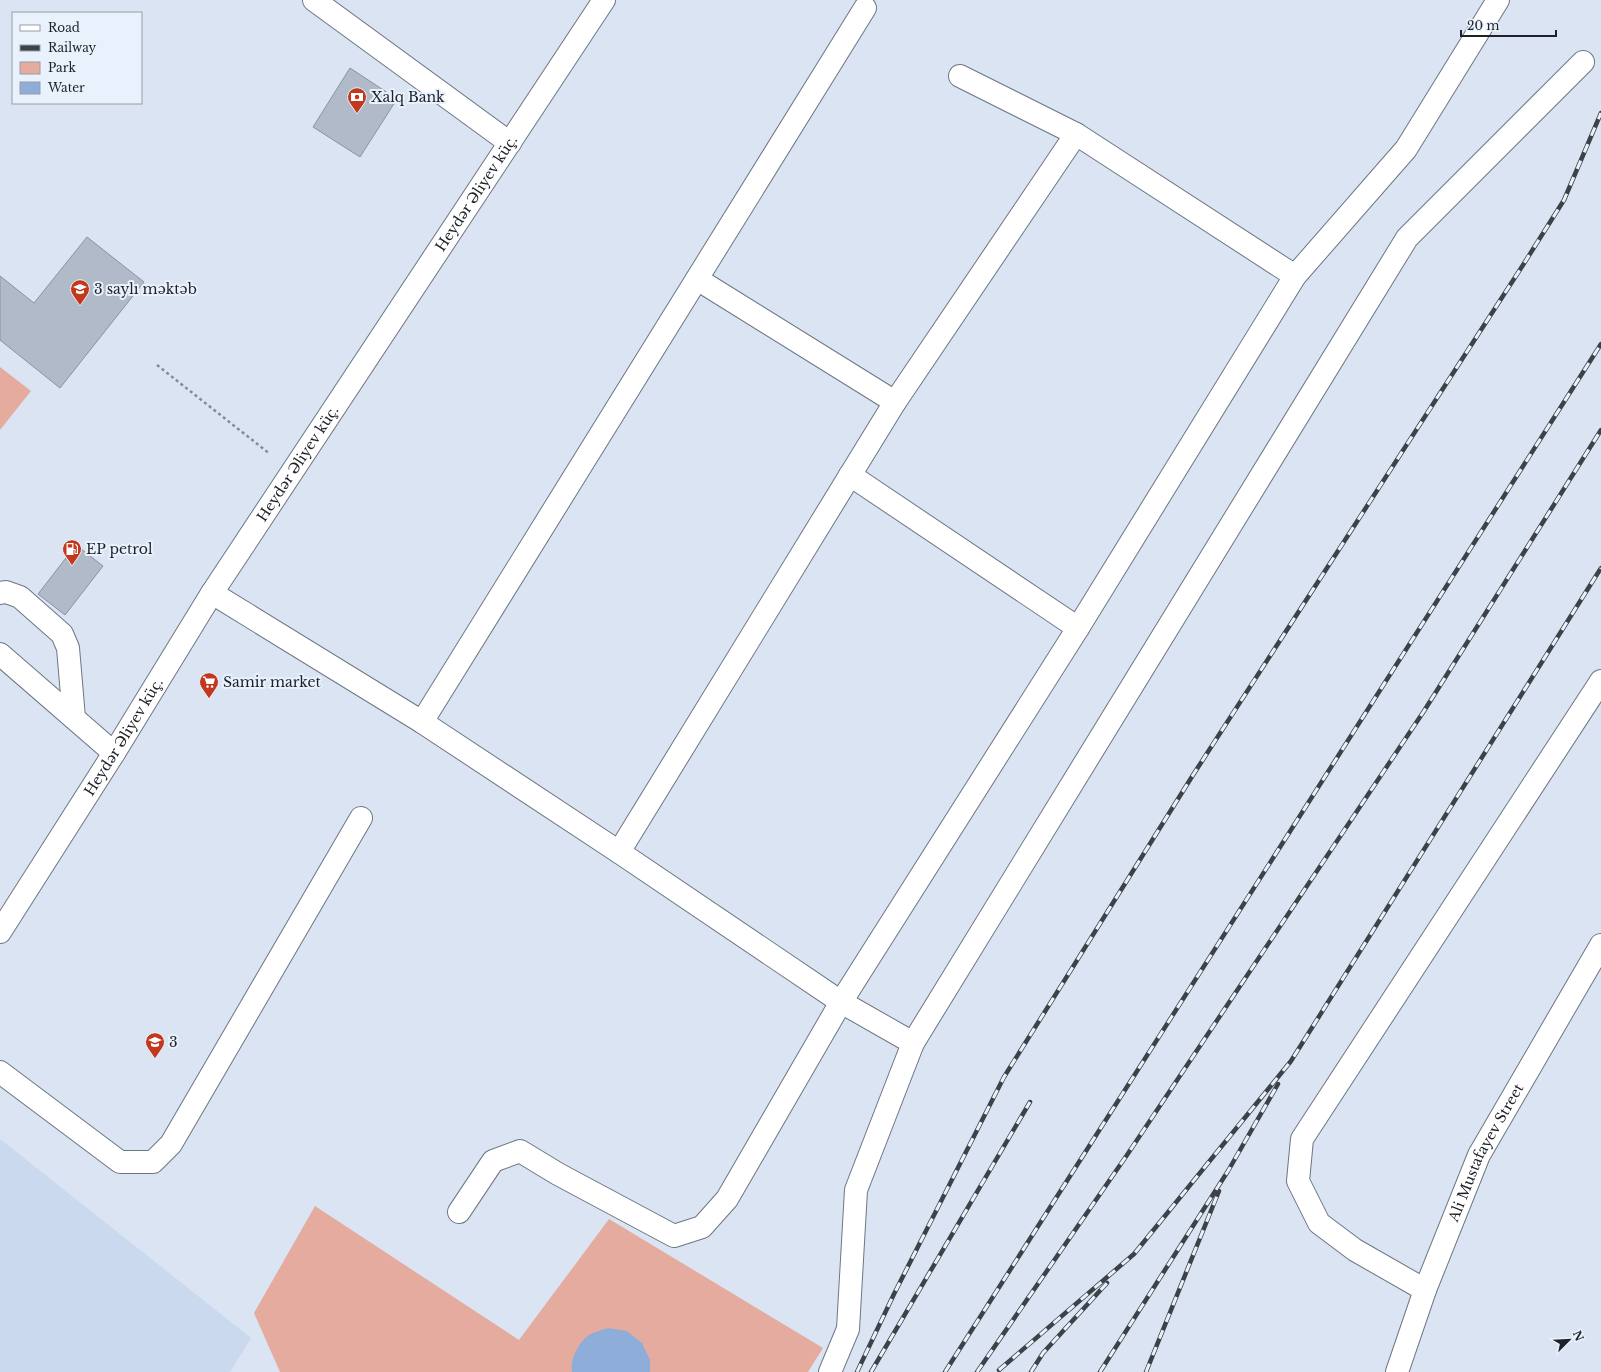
<svg xmlns="http://www.w3.org/2000/svg" width="1601" height="1372" font-family="'Libre Baskerville',serif">
<style>
.built{fill:#cad9ed}
.green{fill:#e5ab9e}
.water{fill:#8eadd8}
.building{fill:#b0bac8;stroke:#8a93a0}
.lines{fill:none;stroke-linecap:round;stroke-linejoin:round}
.minor-casing{stroke:#6d7683;stroke-width:24}
.path{stroke:#848b96;stroke-width:2.5;stroke-dasharray:3 3;stroke-linecap:butt}
.minor{stroke:#fff;stroke-width:22}
.rail-casing{stroke:#3d4148;stroke-width:4.5}
.rail{stroke:#e9f1fd;stroke-width:3;stroke-dasharray:9;stroke-linecap:butt}
.labels{text-anchor:middle;dominant-baseline:central;stroke-width:4;stroke-linejoin:round;paint-order:stroke}
.poi-label{font-size:14px;fill:#1e2127;stroke:#e9f1fd;text-anchor:start}
.street-label{font-size:14px;fill:#1e2127;stroke:#e9f1fd}
</style>
<rect width="100%" height="100%" fill="#dae4f2"/>
<path class="built" d="M0,1139L251,1338L230,1372H0Z"/>
<g class="green">
<path d="M0,367L31,391L0,430Z"/>
<path d="M315,1206L519,1340L609,1219L823,1348L808,1372H280L254,1313Z"/>
</g>
<path class="water" d="M608,1328L627,1331L642,1343L650,1360V1372H572C570,1359 578,1343 589,1335C594,1332 602,1330 608,1328Z"/>
<g class="building">
<path d="M350,68L397,99L360,157L313,127Z"/>
<path d="M87,237L144,282L60,388L0,340V276L34,303Z"/>
<path d="M76,545L103,566L65,615L38,594Z"/>
</g>
<g class="lines">
<defs>
<g id="minor">
<path d="M314,0L510,143"/>
<path d="M960,76L1076,134L1295,276"/>
<path d="M697,279L895,402"/>
<path d="M850,475L1078,628"/>
<path d="M0,593L6,592L20,597L62,634L68,648L74,718"/>
<path d="M212,593L422,722L619,852L841,1002L913,1043"/>
<path d="M0,654L114,753"/>
<path d="M422,722L865,8"/>
<path d="M619,852L895,402L1076,134"/>
<path id="s1" d="M0,932L114,753L212,593L604,0"/>
<path d="M0,1072L120,1162H153L171,1144L361,818"/>
<path d="M459,1212L493,1161L520,1151L558,1174L674,1236L702,1227L727,1199L841,1002L1078,628L1295,276L1406,149L1498,0"/>
<path d="M1425,1290L1355,1250L1319,1223L1298,1181L1302,1139L1601,681"/>
<path d="M830,1372L848,1329L856,1190L913,1043L1407,238L1583,62"/>
<path id="s2" d="M1397,1372L1425,1290L1479,1155L1601,945"/>
</g>
</defs>
<use href="#minor" class="minor-casing"/>
<path class="path" d="M157,365L270,454"/>
<use href="#minor" class="minor"/>
<defs>
<g id="rail">
<path d="M999,1370L1134,1254L1291,1061L1601,568"/>
<path d="M857,1372L894,1294L1004,1077L1193,775L1523,265L1564,200L1601,113"/>
<path d="M871,1372L1030,1102"/>
<path d="M945,1372L1601,344"/>
<path d="M977,1372L1127,1155L1424,711L1601,430"/>
<path d="M1031,1372L1043,1353L1107,1283"/>
<path d="M1100,1372L1228,1171L1278,1084"/>
<path d="M1146,1372L1219,1191"/>
</g>
</defs>
<use href="#rail" class="rail-casing"/>
<use href="#rail" class="rail"/>
</g>
<defs>
<symbol id="bank-pin" viewBox="-11 -11 22 30"><path d="M0 17L-7.5 6A9.5 9.5 0 1 1 7.5 6Z" fill="#c3381d" stroke="#e9f1fd"/><path d="M-6-4H6V4H-6ZM0-2.3a2.3 2.3 0 1 0 0 4.6a2.3 2.3 0 1 0 0-4.6Z" fill="#fff"/></symbol>
<symbol id="school-pin" viewBox="-11 -11 22 30"><path d="M0 17L-7.5 6A9.5 9.5 0 1 1 7.5 6Z" fill="#c3381d" stroke="#e9f1fd"/><path d="M0-5L7-2L0 1L-7-2ZM-4 1L0 2.5L4 1V4Q0 6-4 4Z" fill="#fff"/></symbol>
<symbol id="fuel-pin" viewBox="-11 -11 22 30"><path d="M0 17L-7.5 6A9.5 9.5 0 1 1 7.5 6Z" fill="#c3381d" stroke="#e9f1fd"/><path d="M-5.5-6h7V0h2V4h1.3V-2.5L3-4.5l.8-.8L6-3V5H2.5V1h-1V6h-7ZM-4.2-4.7v3.2H.2V-4.7Z" fill="#fff"/></symbol>
<symbol id="supermarket-pin" viewBox="-11 -11 22 30"><path d="M0 17L-7.5 6A9.5 9.5 0 1 1 7.5 6Z" fill="#c3381d" stroke="#e9f1fd"/><path d="M-6-5.5h2.5l.6 2H6L4.5 2H-2.5L-4.4-4H-6ZM-1.5 3.2a1.3 1.3 0 1 0 .1 0ZM3 3.2a1.3 1.3 0 1 0 .1 0Z" fill="#fff"/></symbol>
</defs>
<g fill-rule="evenodd">
<use href="#bank-pin" x="346" y="86" width="22" height="30"/>
<use href="#school-pin" x="69" y="278" width="22" height="30"/>
<use href="#fuel-pin" x="61" y="538" width="22" height="30"/>
<use href="#supermarket-pin" x="198" y="671" width="22" height="30"/>
<use href="#school-pin" x="144" y="1031" width="22" height="30"/>
</g>
<g class="labels">
<g class="poi-label">
<text x="371" y="97">Xalq Bank</text>
<text x="94" y="289">3 saylı məktəb</text>
<text x="86" y="549">EP petrol</text>
<text x="223" y="682">Samir market</text>
<text x="169" y="1042">3</text>
</g>
<g class="street-label">
<text stroke="none"><textPath href="#s1" startOffset="879">Heydər Əliyev küç.</textPath></text>
<text stroke="none"><textPath href="#s1" startOffset="555">Heydər Əliyev küç.</textPath></text>
<text stroke="none"><textPath href="#s1" startOffset="231">Heydər Əliyev küç.</textPath></text>
<text stroke="none"><textPath href="#s2" startOffset="237">Ali Mustafayev Street</textPath></text>
</g>
</g>
<rect x="12" y="12" width="130" height="92" fill="#e9f1fd" stroke="#989ea7"/>
<rect x="20" y="25" width="20" height="6" fill="#ffffff" stroke="#989ea7"/>
<text x="48" y="32" font-size="12" fill="#1e2127">Road</text>
<rect x="20" y="45" width="20" height="6" fill="#3d4148" stroke="#989ea7"/>
<text x="48" y="52" font-size="12" fill="#1e2127">Railway</text>
<rect x="20" y="62" width="20" height="12" fill="#e5ab9e" stroke="#989ea7"/>
<text x="48" y="72" font-size="12" fill="#1e2127">Park</text>
<rect x="20" y="82" width="20" height="12" fill="#8eadd8" stroke="#989ea7"/>
<text x="48" y="92" font-size="12" fill="#1e2127">Water</text>
<g transform="translate(1569 1340) rotate(66)" stroke="#e9f1fd" stroke-width="3" paint-order="stroke">
<path d="M0-3L7 15L0 10L-7 15Z" fill="#1e2127"/>
<text y="-6" font-size="11" font-weight="bold" text-anchor="middle" fill="#1e2127">N</text>
</g>
<path d="M1461 30v6h95v-6" fill="none" stroke="#1e2127" stroke-width="2"/>
<text x="1467" y="30" font-size="12" fill="#1e2127" stroke="#e9f1fd" stroke-width="3" paint-order="stroke">20 m</text>
</svg>
